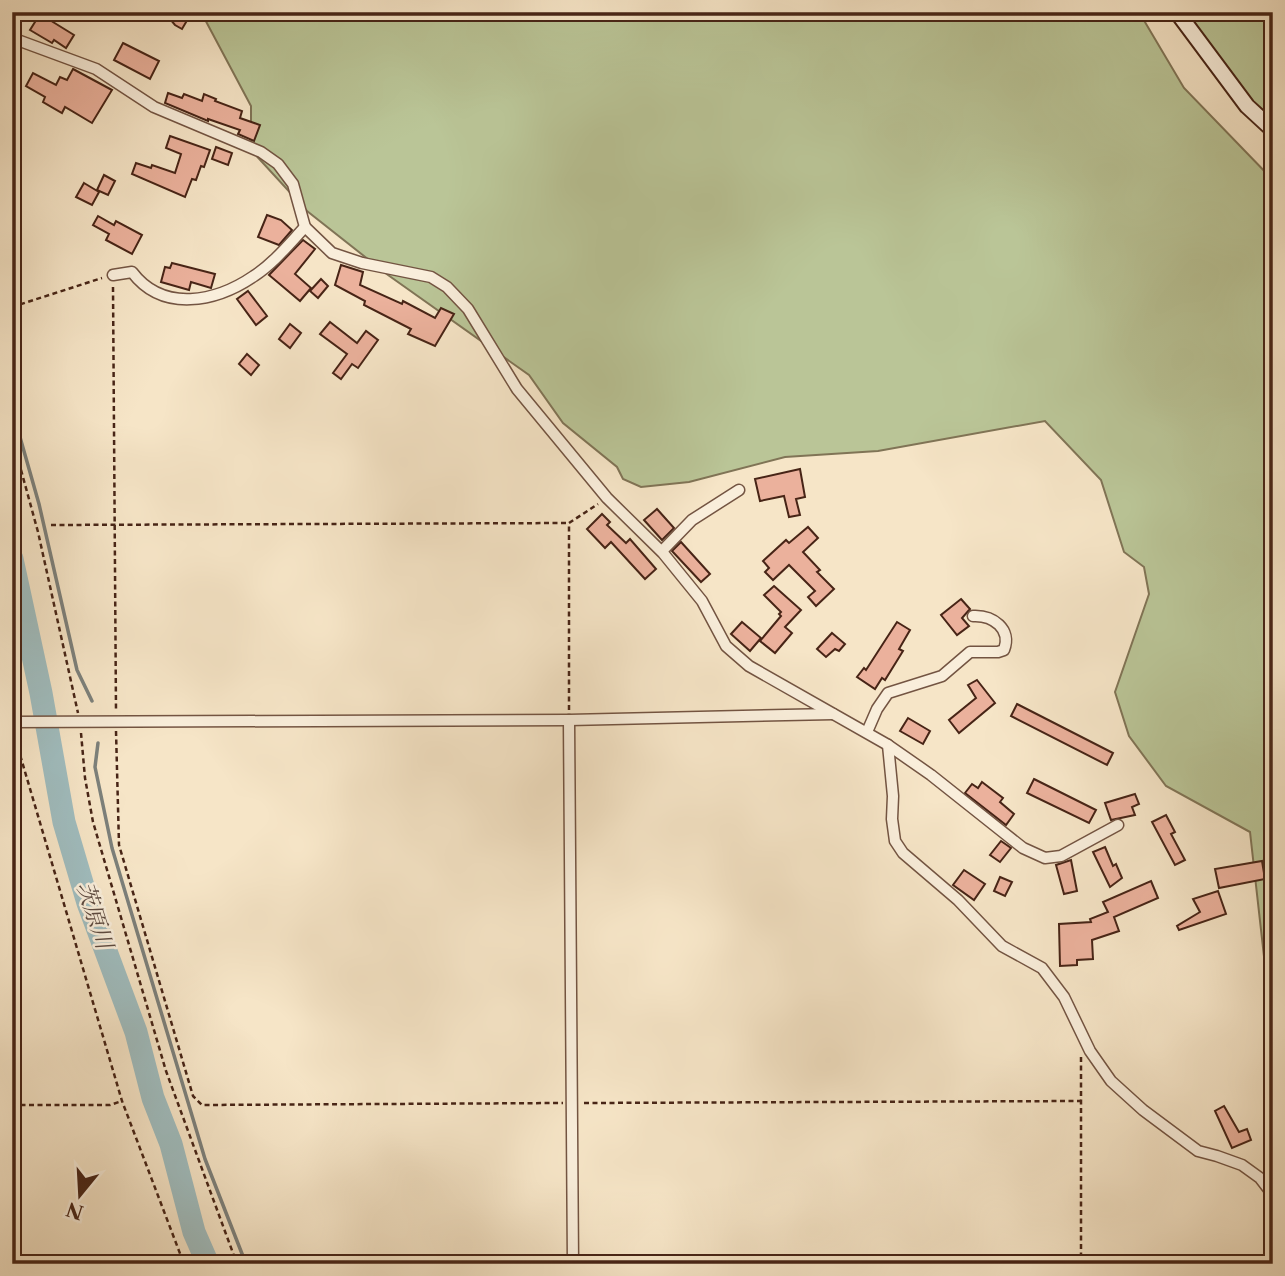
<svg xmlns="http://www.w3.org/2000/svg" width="1285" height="1276" font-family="'Libre Caslon Text','Noto Serif JP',serif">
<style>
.green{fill:#bac597;stroke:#807456;stroke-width:2}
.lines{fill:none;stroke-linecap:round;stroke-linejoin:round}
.stream{stroke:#7c807b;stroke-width:3.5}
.river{stroke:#a0bdbf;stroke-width:23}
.building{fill:#ebb19c;stroke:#472416;stroke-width:2}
.street-casing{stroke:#735442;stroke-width:13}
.secondary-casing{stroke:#472416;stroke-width:18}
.path{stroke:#472416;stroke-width:2.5;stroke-dasharray:5 3.5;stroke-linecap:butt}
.street{stroke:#f9eedb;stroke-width:10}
.secondary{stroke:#f9eedb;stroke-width:14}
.labels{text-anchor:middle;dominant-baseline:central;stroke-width:5;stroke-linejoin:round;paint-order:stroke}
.water-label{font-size:23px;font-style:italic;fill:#5d4a40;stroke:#f9eedb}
</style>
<rect width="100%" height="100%" fill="#f6e5c7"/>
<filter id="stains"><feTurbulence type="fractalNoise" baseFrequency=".00286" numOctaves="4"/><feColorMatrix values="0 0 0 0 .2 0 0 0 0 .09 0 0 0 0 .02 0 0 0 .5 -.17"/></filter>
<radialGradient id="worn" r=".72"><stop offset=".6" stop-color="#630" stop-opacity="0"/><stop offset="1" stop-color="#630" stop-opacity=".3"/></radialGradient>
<g class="green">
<path d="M201,12H1139L1184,88L1273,180V1008L1268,992L1250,832L1166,786L1129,736L1115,692L1149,594L1144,567L1124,552L1101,480L1045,421L878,451L785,457L689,482L641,487L623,479L617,467L563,423L529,375L388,275L307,211L251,150V106Z"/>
<path d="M1177,12H1273V130Z"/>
</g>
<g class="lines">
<g class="stream">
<path d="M12,409L39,504L77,670L92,701"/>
<path d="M98,743L95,767L112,848L205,1159L246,1264"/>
</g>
<path class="river" d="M12,559L41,693L64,822L88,903L136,1032L153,1098L171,1144L194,1232L208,1264"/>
</g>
<g class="building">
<path d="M164,12H192L182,29L175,25Z"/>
<path d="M40,14L74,35L66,48L54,40L52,43L30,30Z"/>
<path d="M123,43L159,61L150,79L114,60Z"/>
<path d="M73,69L112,90L92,123L65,107L62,113L43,102L45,97L26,86L33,73L56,85L60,77L67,80Z"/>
<path d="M168,93L182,98L184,94L202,101L204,94L216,99L215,101L242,111L240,118L260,125L254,141L238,134L240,130L208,119V121L165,103Z"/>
<path d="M170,136L210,150L204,167L201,166L196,180L192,179L185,197L132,174L136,163L151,168L152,165L175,173L181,154L166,148Z"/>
<path d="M216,147L232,153L228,165L212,159Z"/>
<path d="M104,175L115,181L108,195L97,190Z"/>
<path d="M84,183L99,192L92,205L76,197Z"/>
<path d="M267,215L281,220L292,230L279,245L258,237Z"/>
<path d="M98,216L114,225L116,221L142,235L132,254L106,240L109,234L93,225Z"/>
<path d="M303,240L315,249L295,274L311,288L300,301L269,275Z"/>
<path d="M172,263L215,274L211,288L191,282L189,290L161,282L165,267L170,268Z"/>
<path d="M341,265L363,272L360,285L402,304L403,301L435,318L441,308L454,314L435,346L408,334L411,329L364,305L365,301L335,285Z"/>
<path d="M321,279L328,286L318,298L310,291Z"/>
<path d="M248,291L267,316L256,325L237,299Z"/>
<path d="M330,322L357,343L366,331L378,340L358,368L352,364L341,379L333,373L347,354L320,334Z"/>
<path d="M290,324L301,333L290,348L279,339Z"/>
<path d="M247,354L259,365L251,375L239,364Z"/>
<path d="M800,469L805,497L796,499L800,515L789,517L784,496L760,501L755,479Z"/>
<path d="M657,509L674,528L662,540L644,520Z"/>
<path d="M602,514L610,522L607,525L626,543L630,539L656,569L645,579L611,542L605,548L587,529Z"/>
<path d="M808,527L818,538L803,552L820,570L817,572L834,589L816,606L808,597L815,591L789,565L773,580L765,572L769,568L763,561L786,540L789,543Z"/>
<path d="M681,542L710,574L701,582L672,551Z"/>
<path d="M774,586L801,610L785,627L792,633L775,653L760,641L781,616L779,614L781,612L764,595Z"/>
<path d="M961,599L970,609L962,618L969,626L957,635L941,615Z"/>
<path d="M742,622L761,638L750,651L731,634Z"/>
<path d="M897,622L910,630L899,649L903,651L885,680L882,678L875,689L857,677L864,668L866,670Z"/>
<path d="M832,633L845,644L839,651L835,649L826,657L817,649Z"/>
<path d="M977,680L995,703L959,733L949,720L976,698L968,685Z"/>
<path d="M1017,704L1113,753L1107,765L1011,716Z"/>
<path d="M908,718L930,731L923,744L900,731Z"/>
<path d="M1034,779L1096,810L1089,823L1027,793Z"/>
<path d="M982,782L1003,798L1000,802L1014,814L1006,825L965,793L972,784L978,788Z"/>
<path d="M1135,794L1139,804L1132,807L1135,815L1111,820L1105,803Z"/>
<path d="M1166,815L1175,832L1171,834L1185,860L1175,865L1152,822Z"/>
<path d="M1001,841L1011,848L1000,862L990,855Z"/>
<path d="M1105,847L1113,866L1116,864L1122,878L1110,887L1093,852Z"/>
<path d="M1071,860L1077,891L1064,894L1056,865Z"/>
<path d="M1262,861L1265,879L1219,888L1215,869Z"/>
<path d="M964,870L985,884L974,900L953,885Z"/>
<path d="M1000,877L1012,882L1005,896L994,891Z"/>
<path d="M1151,881L1158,898L1114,917L1119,931L1092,940L1093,959L1077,960V965L1060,966L1059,924L1091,922L1090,919L1108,912L1103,902Z"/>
<path d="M1218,891L1226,914L1179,930L1177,926L1200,912L1193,899Z"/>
<path d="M1224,1106L1239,1132L1247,1129L1251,1140L1232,1148L1215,1111Z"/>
</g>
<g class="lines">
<defs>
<g id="street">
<path d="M12,38L96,69L154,107L261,152L278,164L293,184L305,227L332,253L362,263L431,277L447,287L468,309L517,389L607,498L663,553L702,601L726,646L749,666L888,745L931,775L1023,848L1045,858L1061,856L1118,825"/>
<path d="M113,275L132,272C163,313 216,302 254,276C274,263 289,244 305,227"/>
<path d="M662,551L692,520L739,490"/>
<path d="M569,720L573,1264"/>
<path d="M12,722L569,720L833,714"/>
<path d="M867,732L877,709L888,693L942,676L970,652H998L1004,650C1012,629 993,615 973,616"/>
<path d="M888,745L893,796L892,819L895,841L903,853L958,900L1002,946L1042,968L1064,997L1090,1051L1111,1081L1143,1110L1198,1151L1217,1156L1242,1165L1260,1178L1273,1195"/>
</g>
<path id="secondary" d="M1177,12L1247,106L1273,130"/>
</defs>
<use href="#street" class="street-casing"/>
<use href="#secondary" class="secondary-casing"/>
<g class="path">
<path d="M113,287L116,711"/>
<path d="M12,307L102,278"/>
<path d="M12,437L38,532L78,713"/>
<path d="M51,525L569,523"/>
<path d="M569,710V523L598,504"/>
<path d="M13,731L122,1101L184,1264"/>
<path d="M116,731L119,845L193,1096L202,1105L563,1103"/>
<path d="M81,733L85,778L93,822L166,1071L237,1264"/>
<path d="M1081,1057V1264"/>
<path d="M584,1103L1081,1101"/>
<path d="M12,1105H110L122,1101"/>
</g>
<use href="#street" class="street"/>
<use href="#secondary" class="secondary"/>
</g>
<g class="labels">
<g class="water-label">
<text transform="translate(95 915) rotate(72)">茨原川</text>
</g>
</g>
<rect width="1285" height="1276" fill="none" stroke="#f6e5c7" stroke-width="42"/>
<rect x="14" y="14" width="1257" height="1248" fill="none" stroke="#472416" stroke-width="3.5"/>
<rect x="21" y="21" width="1243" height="1234" fill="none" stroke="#472416" stroke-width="2"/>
<g transform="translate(80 1195) rotate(198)" stroke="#f9eedb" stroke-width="5" paint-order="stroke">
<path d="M0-5L12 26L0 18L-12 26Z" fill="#472416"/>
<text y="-10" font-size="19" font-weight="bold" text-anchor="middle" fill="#472416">N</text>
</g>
<rect width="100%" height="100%" filter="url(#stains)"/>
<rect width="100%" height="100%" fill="url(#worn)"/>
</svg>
